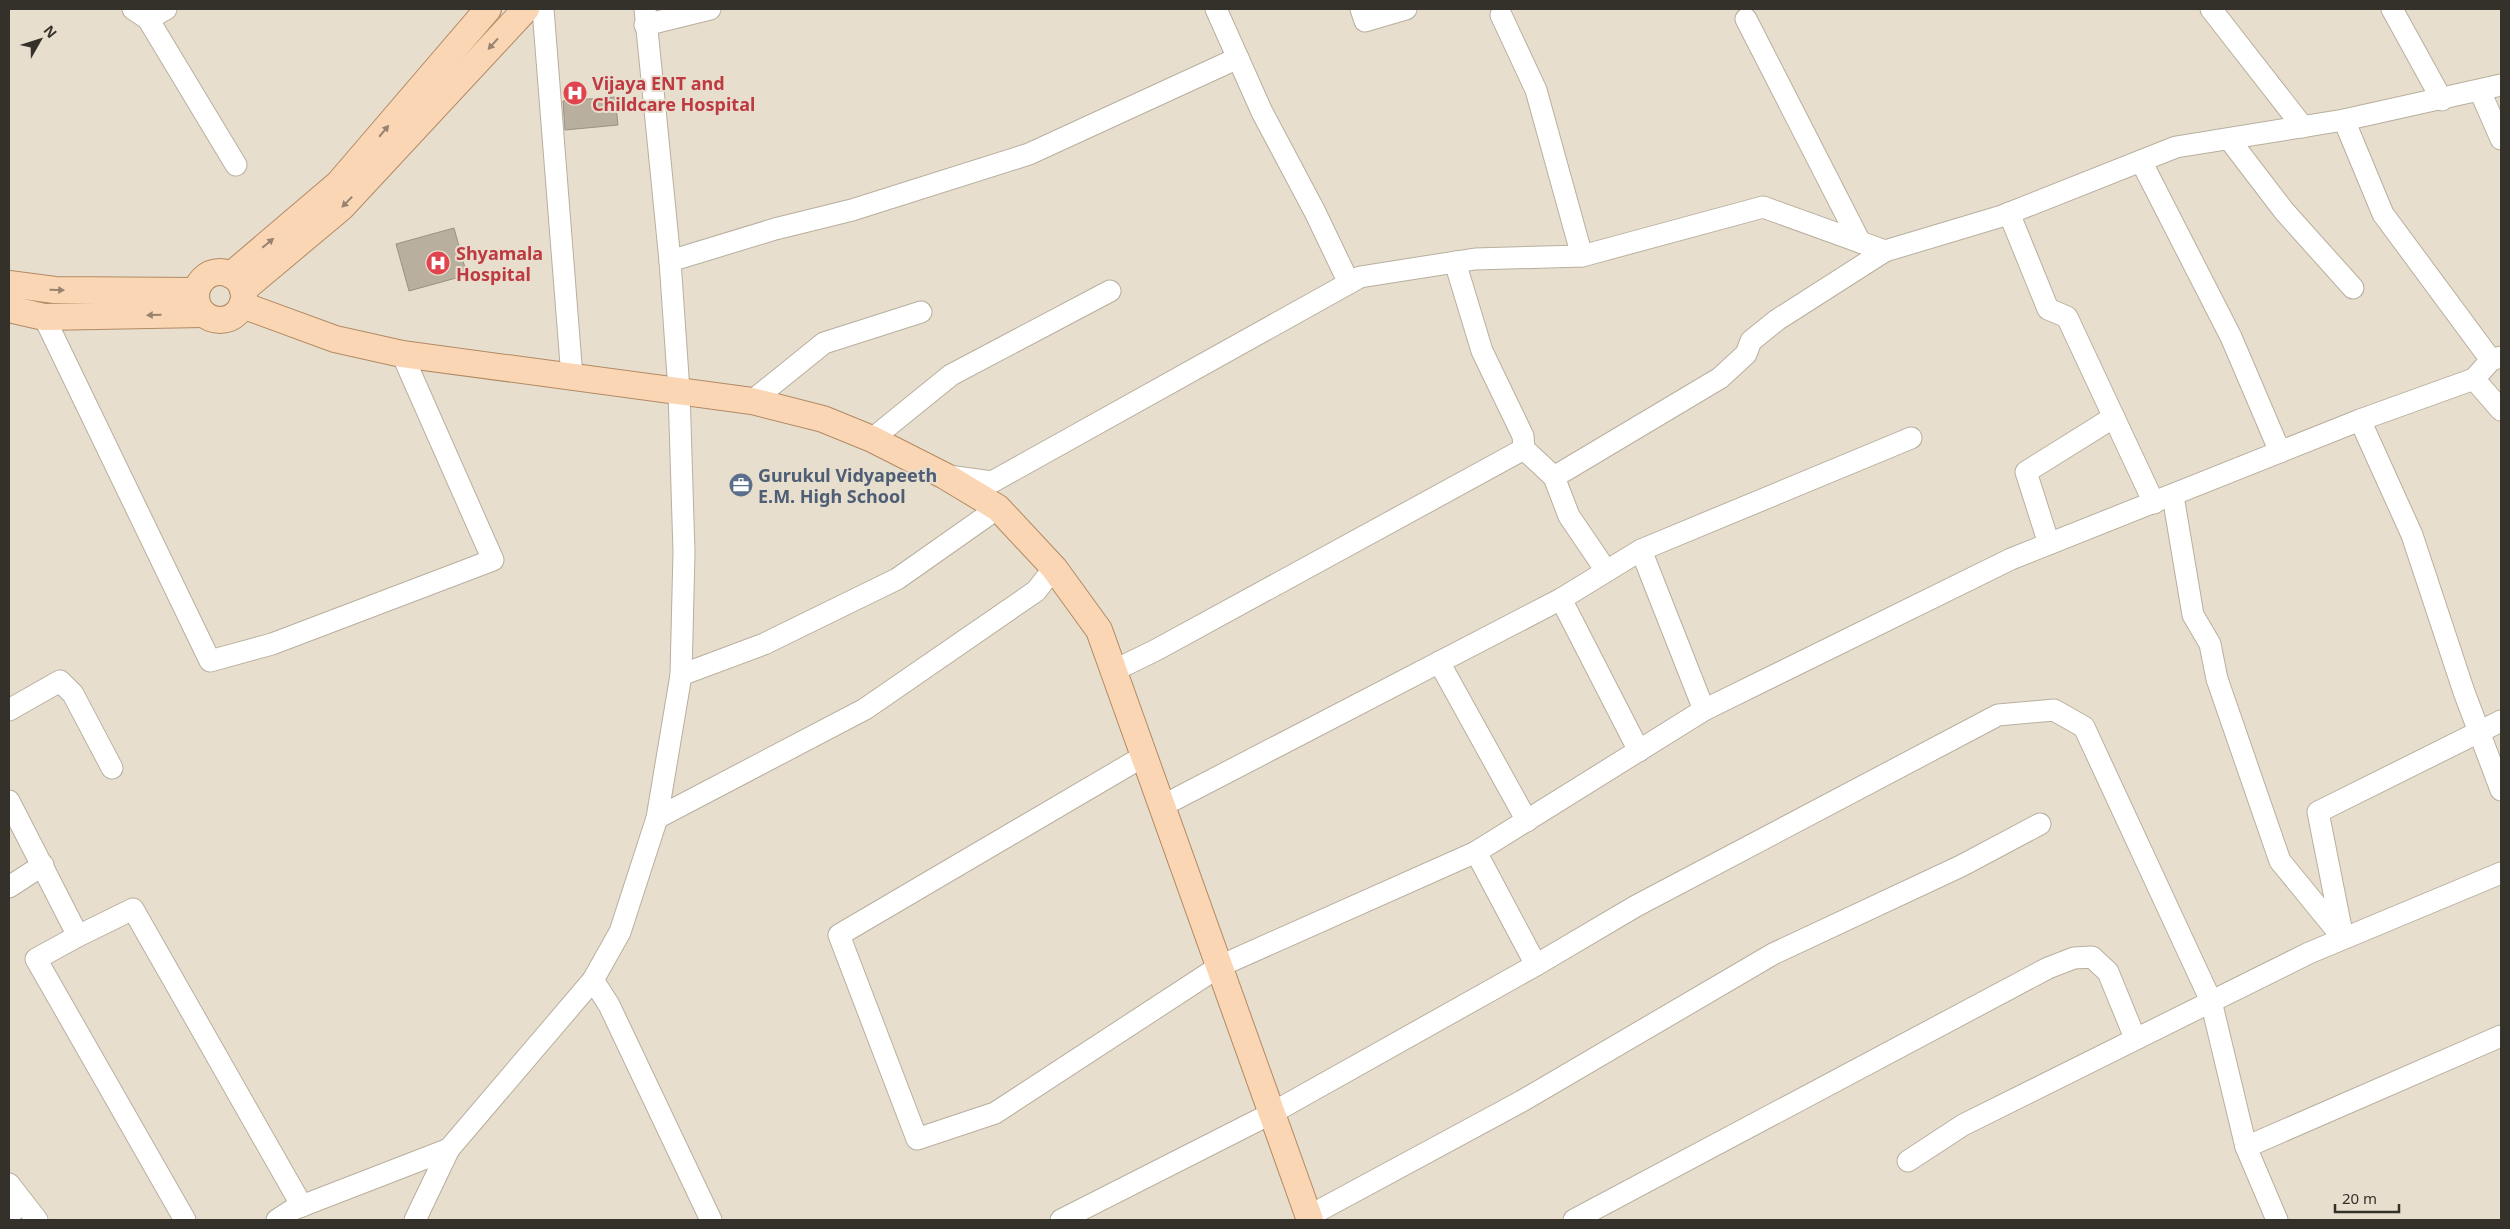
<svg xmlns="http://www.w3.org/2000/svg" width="2510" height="1229" font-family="'Noto Sans',sans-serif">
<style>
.building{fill:#b8af9e;stroke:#9a9282}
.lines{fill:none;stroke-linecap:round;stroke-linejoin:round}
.minor-casing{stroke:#b8af9e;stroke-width:23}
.major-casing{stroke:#b28a64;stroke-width:28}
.minor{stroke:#fff;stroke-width:21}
.major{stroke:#fad6b5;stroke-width:26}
.oneway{fill:#978370}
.labels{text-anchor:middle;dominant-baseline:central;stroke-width:4;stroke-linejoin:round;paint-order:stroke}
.health-label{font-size:18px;font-weight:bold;fill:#be3a42;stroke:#e8decd;text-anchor:start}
.service-label{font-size:18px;font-weight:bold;fill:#4e5e75;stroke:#e8decd;text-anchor:start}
</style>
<rect width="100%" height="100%" fill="#e8decd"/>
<g class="building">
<path d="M615,97L618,125L565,130L563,101Z"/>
<path d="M454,228L467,275L409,291L396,244Z"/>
</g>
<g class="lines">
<defs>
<g id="minor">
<path d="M133,9L148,19L236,165"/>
<path d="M543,9L572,377"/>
<path d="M1216,9L1262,112L1315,212L1349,283"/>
<path d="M1361,9L1365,21L1406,9"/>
<path d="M2211,9L2303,127"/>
<path d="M2392,9L2442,100"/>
<path d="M1501,15L1536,90L1582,256"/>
<path d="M148,19L166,9"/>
<path d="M1746,19L1860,242"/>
<path d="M645,25L710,9"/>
<path d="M2480,91L2501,139"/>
<path d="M2344,120L2383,214L2491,360"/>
<path d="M2229,139L2284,211L2353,288"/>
<path d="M2141,161L2231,337L2280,452"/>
<path d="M2009,213L2048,309L2067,317L2154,503"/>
<path d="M670,261L775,229L852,210L1029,154L1238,58"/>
<path d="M1455,262L1482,351L1523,436L1524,449L1554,477L1569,516L1605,569"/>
<path d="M44,317L210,661L272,644L493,560L402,354"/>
<path d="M2474,379L2501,410"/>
<path d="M752,401L824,343L921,312"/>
<path d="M2360,420L2474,379L2491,360L2501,357"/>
<path d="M872,439L951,375L1110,291"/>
<path d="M948,476L992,482L1360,277L1475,259L1582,256L1763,207L1885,251L2002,216L2176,147L2344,120L2501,85"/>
<path d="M1554,477L1720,378L1746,354L1751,341L1777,320L1885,251"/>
<path d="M2173,496L2193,615L2210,644L2217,679L2280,861L2343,938L2318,812L2501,721"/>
<path d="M2049,544L2026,472L2114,417"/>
<path d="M1641,550L1704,710"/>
<path d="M1561,599L1639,751"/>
<path d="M1439,662L1527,821"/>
<path d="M1113,671L1156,650L1524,449"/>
<path d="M681,675L764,644L897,579L998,508"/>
<path d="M9,710L60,681L73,694L112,768"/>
<path d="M1144,756L839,935L917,1139L995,1113L1220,966L1476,852L1704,710L2011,559L2360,420L2412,535L2464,692L2501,790"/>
<path d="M9,801L78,936L36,959L185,1220"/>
<path d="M1162,806L1561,599L1641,550L1911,438"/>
<path d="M657,818L865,709L1036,591L1054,568"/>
<path d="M1476,852L1536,965"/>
<path d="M9,887L43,865"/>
<path d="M78,936L133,909L302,1206"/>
<path d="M593,980L609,1005L711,1220"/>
<path d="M1908,1161L1963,1125L2309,953L2501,873"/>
<path d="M9,1184L37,1220"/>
<path d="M9,1214L23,1203"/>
<path d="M1309,1216L1522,1101L1773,954L1961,866L2040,824"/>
<path d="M277,1220L294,1209L449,1149"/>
<path d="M415,1220L449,1149L593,980L620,932L657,818L681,675L684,552L679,391L670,261L645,9"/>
<path d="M1061,1220L1272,1113L1536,965L1636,906L1998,715L2054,710L2084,727L2211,1001L2246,1147"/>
<path d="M1574,1220L2048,968L2074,958L2092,957L2108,972L2135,1038"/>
<path d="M2277,1220L2246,1147L2501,1036"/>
</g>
<g id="major">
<circle cx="220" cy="296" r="24"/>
<path d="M231,275L338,184L488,9"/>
<path d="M9,284L55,290L196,291"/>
<path d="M243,290L342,207L526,9"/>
<path d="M242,305L335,339L402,354L752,401L823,419L872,439L945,476L998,508L1054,568L1099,630L1310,1220"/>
<path d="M9,309L44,317L203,314"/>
</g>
</defs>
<use href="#minor" class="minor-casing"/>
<use href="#major" class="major-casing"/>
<use href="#minor" class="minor"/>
<use href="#major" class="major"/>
</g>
<defs><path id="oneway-solid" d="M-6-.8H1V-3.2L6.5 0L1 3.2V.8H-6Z" transform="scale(1.25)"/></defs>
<g class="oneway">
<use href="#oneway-solid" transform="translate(493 44) rotate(132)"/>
<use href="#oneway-solid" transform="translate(384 131) rotate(-50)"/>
<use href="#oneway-solid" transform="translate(347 202) rotate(134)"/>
<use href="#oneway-solid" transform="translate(268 243) rotate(-40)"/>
<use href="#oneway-solid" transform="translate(57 290) rotate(2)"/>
<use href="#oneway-solid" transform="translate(154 315) rotate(179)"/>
</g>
<defs>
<symbol id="hospital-disc" viewBox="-11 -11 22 22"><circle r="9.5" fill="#e0444e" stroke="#e8decd"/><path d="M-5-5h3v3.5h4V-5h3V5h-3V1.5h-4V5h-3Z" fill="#fff"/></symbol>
<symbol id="office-disc" viewBox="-11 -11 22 22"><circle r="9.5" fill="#5c6f8a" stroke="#e8decd"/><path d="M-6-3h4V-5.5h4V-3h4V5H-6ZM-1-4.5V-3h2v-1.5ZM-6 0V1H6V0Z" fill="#fff"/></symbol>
</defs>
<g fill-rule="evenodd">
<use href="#hospital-disc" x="561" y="79" width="28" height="28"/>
<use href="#hospital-disc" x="424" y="249" width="28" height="28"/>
<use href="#office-disc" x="727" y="471" width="28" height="28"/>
</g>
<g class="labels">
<g class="health-label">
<text x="592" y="83">Vijaya ENT and<tspan x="592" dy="21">Childcare Hospital</tspan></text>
<text x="456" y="253">Shyamala<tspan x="456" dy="21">Hospital</tspan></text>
</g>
<g class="service-label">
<text x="758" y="475">Gurukul Vidyapeeth<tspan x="758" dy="21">E.M. High School</tspan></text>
</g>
</g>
<rect width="2510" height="1229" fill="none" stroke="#34302a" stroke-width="20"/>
<g transform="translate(40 40) rotate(51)" stroke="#e8decd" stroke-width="4" paint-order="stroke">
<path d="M0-4L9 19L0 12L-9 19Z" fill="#34302a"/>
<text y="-8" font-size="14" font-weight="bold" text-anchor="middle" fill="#34302a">N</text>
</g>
<path d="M2335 1204v8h64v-8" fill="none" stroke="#34302a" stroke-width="2.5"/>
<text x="2342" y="1204" font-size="15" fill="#34302a" stroke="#e8decd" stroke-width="4" paint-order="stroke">20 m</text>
</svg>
